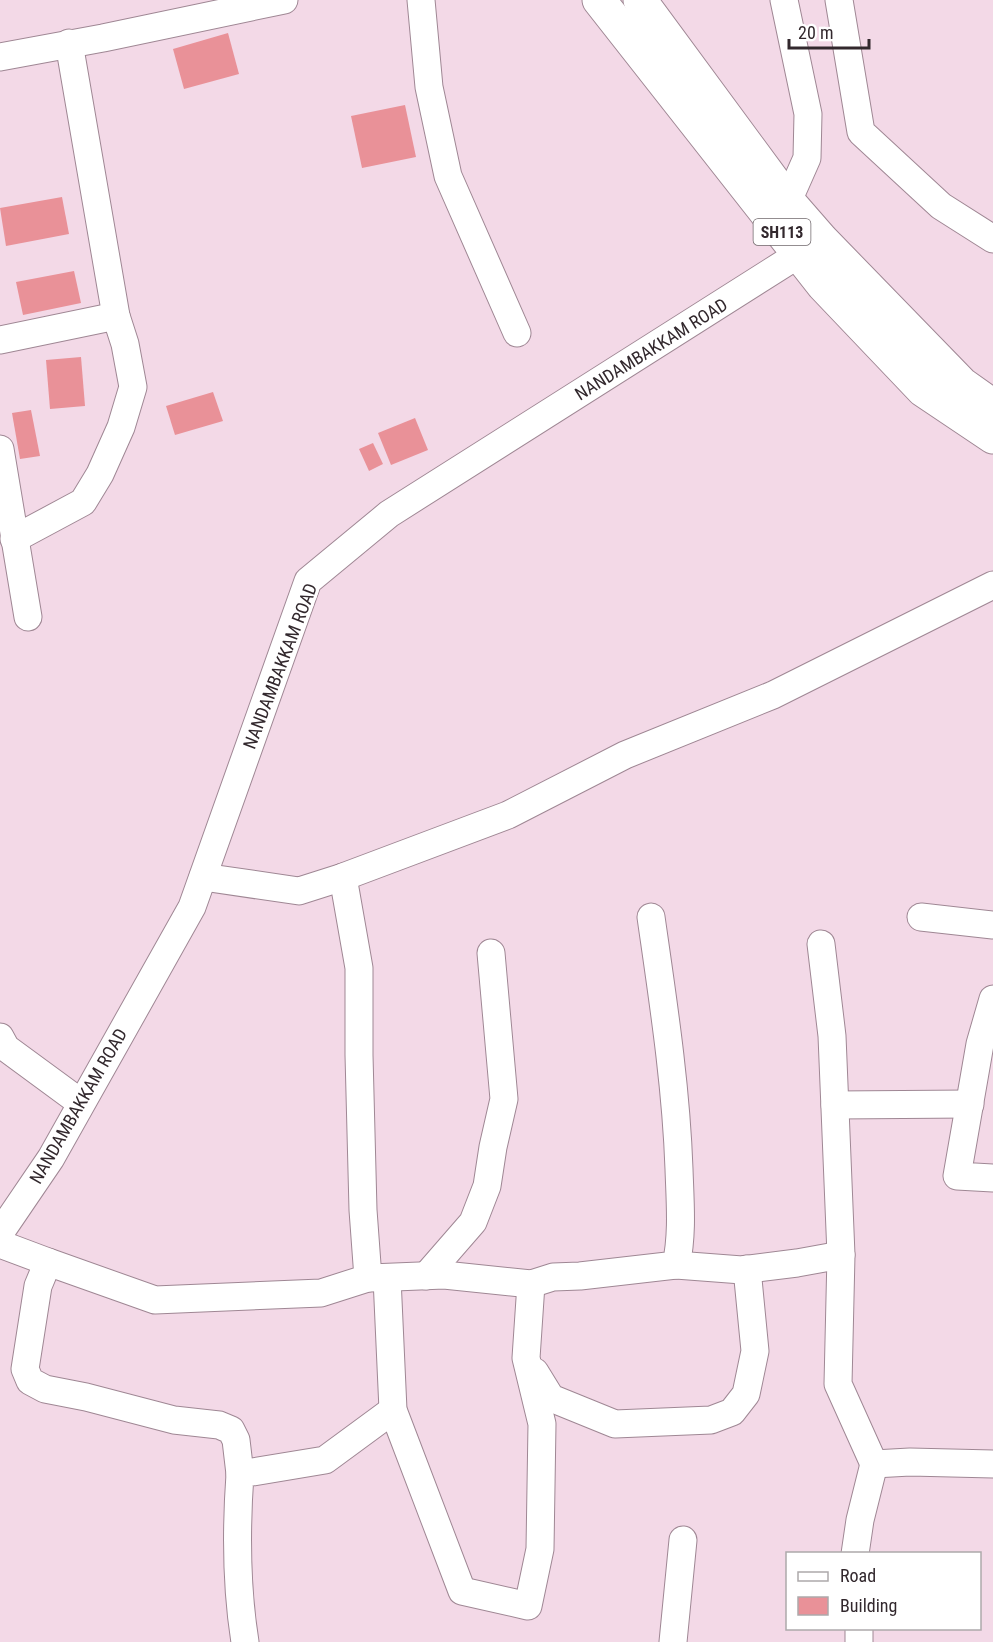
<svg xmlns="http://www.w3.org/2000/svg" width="993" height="1642" font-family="'Roboto Condensed',sans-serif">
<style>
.building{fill:#e99198}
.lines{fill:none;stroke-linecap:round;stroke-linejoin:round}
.minor-casing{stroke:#9f8794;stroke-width:29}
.major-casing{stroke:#9f8794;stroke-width:35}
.minor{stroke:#fff;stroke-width:27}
.major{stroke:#fff;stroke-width:33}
.labels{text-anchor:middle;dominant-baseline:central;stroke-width:6;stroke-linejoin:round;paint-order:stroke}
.shield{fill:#fff;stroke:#70686c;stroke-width:1.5}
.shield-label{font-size:16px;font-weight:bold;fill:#32282d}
.street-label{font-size:18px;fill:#32282d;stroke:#fff}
</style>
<rect width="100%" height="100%" fill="#f3d9e7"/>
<g class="building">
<path d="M228,33L239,74L184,89L173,49Z"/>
<path d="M405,105L416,157L362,168L351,116Z"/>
<path d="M62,197L69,234L6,246L0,208Z"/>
<path d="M74,271L81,303L23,315L16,282Z"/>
<path d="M81,357L85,406L50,409L46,360Z"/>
<path d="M213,392L223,421L175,435L166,406Z"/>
<path d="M31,410L40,456L20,459L12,413Z"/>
<path d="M415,418L428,450L391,465L378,433Z"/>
<path d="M373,443L383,464L369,471L359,449Z"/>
</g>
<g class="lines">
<defs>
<g id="minor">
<path d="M421,0L429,87L448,176L517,333"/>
<path d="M839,0L861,132L941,206L993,239"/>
<path d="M0,57L103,38L284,0"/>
<path d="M775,210L788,201L807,158L808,114L784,0"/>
<path d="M0,340L116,316"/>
<path d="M0,449L28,617"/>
<path d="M14,539L83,502L100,474L121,427L133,387L125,344L116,316L69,43"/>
<path d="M203,877L299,891L343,877L508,815L625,755L773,695L993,585"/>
<path d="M921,917L993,925"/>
<path d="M821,944L832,1036L841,1255L838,1384L874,1464L910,1462L993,1464"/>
<path d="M993,999L980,1044L957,1176L993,1178"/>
<path d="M0,1037L6,1048L81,1103"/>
<path d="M835,1105L970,1104"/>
<path d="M0,1233L51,1158L192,907L308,581L389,514L815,244"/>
<path d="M0,1244L48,1262L38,1286L25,1369L30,1381L45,1389L86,1397L174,1420L219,1425L231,1430L236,1440L240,1474"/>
<path d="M48,1262L155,1300L321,1293L368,1278L363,1210L359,1055V968L343,877"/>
<path d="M676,1265L742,1270L797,1263L841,1255"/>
<path d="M426,1276L473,1222L487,1186L493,1147L504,1099L491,953"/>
<path d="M370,1278L444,1275L531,1284L553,1277L580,1276L676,1265C683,1234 680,1201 679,1169C676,1084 663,1001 651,917"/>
<path d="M387,1278L393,1410L462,1591L528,1606L540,1549L542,1424L526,1358L531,1284"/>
<path d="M535,1372L551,1398L615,1424L711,1420L732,1412L746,1394L755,1351L747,1269"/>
<path d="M855,1554L860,1520L874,1464"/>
<path d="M245,1642C236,1586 236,1530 240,1474L325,1460L393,1410"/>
<path d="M673,1642L683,1540"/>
<path d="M859,1642V1628"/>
</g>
<g id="major">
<path d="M599,0L823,285L923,390L993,437"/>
<path d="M640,0L788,201L822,240L962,384L993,406"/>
</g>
</defs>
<use href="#minor" class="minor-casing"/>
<use href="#major" class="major-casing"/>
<use href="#minor" class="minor"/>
<use href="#major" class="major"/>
</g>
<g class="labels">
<rect class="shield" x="753.5" y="219" width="57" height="26" rx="4.5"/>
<g class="shield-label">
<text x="782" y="232">SH113</text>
</g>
<g class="street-label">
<text transform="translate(651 349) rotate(-32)">NANDAMBAKKAM ROAD</text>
<text transform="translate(280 666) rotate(-69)">NANDAMBAKKAM ROAD</text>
<text transform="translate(78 1106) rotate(-60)">NANDAMBAKKAM ROAD</text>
</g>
</g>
<rect x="786" y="1552" width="195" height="78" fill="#ffffff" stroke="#ada9ab" stroke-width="1.5"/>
<rect x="798" y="1572" width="30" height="9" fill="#ffffff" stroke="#ada9ab" stroke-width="1.5"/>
<text x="840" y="1582" font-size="18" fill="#32282d">Road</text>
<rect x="798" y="1597" width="30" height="18" fill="#e99198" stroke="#ada9ab" stroke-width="1.5"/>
<text x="840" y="1612" font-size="18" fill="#32282d">Building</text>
<path d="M789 39v9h80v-9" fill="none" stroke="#32282d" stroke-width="3"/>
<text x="798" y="39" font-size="18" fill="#32282d" stroke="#ffffff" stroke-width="4.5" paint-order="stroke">20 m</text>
</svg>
